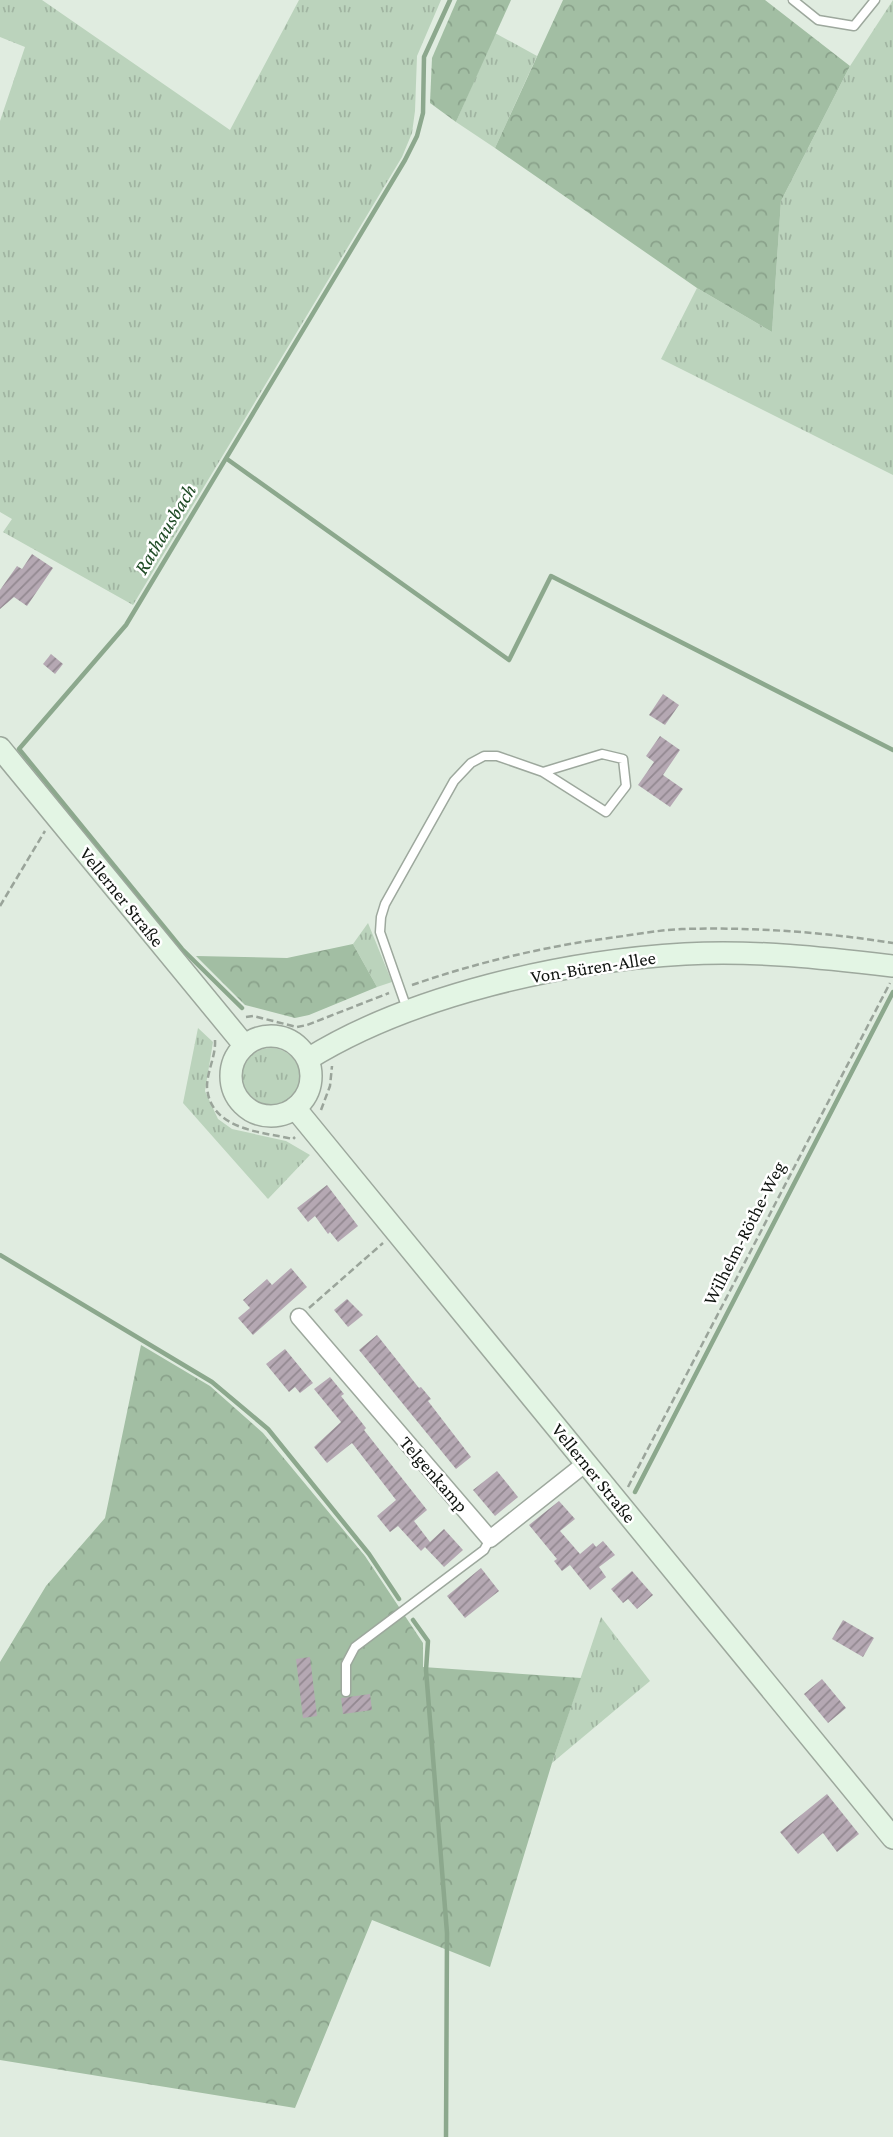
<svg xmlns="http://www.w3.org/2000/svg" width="893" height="2137" font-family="'Crimson Pro',serif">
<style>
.grass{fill:url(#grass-tufts)}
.forest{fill:url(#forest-crowns)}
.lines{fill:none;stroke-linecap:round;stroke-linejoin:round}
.stream{stroke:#8ca88d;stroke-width:4.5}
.building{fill:url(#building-hatch)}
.lane-casing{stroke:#9da89d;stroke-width:11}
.street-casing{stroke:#9da89d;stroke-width:19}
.secondary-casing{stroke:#9da89d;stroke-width:24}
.path{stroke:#9aa49a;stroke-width:2.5;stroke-dasharray:7 3.5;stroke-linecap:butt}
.lane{stroke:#fff;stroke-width:8}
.street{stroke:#fff;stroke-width:16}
.secondary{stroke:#e3f5e4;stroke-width:21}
.labels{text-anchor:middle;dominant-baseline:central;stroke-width:5;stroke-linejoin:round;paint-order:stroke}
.street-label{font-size:19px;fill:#101410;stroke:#fff}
.water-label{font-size:21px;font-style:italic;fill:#1e4a24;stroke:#fff}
</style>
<defs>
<pattern id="grass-tufts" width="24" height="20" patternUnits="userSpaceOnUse" patternTransform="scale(1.75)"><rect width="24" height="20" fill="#bbd3bc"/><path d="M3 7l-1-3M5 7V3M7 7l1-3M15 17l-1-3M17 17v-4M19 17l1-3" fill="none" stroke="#a0b4a1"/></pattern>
<pattern id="forest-crowns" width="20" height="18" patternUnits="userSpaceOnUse" patternTransform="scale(1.75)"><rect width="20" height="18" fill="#a2bea3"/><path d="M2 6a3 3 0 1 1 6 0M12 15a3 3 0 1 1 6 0" fill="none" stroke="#8aa28b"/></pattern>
<pattern id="building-hatch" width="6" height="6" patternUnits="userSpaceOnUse" patternTransform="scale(1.75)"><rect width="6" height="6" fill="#b5a8b3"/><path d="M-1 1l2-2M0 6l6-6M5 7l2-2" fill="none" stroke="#928890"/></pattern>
</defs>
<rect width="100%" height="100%" fill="#e0ece0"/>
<g class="grass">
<path d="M0,0H42L230,130L299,0H441L417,56L415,111L412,133L402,157L133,605L3,532L12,519L0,512V121L25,47L0,37Z"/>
<path d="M893,0V475L661,359L697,288L772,332L781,201L850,66Z"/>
<path d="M495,33L537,56L495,148L456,122Z"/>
<path d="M368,923L392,982L377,987L353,944Z"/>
<path d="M198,1028L213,1042L205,1091L218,1119L232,1129L286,1141L310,1155L268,1199L183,1103Z"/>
<circle cx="271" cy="1077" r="29"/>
<path d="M601,1617L650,1681L552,1763Z"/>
</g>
<g class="forest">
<path d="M457,0H511L456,122L430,103L432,58Z"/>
<path d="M563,0H765L850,66L781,201L772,332L697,288L495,148Z"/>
<path d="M353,944L377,987L309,1015L295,1018L245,1005L196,956L287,958Z"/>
<path d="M141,1345L210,1386L263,1433L365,1556L423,1643V1667L581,1678L552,1763L490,1967L372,1920L295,2108L0,2060V1662L46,1586L105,1518Z"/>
</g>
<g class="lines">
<g class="stream">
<path d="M227,459L509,660L551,576L893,750"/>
<path d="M242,1008L182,949L19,749L126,625L405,160L417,136L423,113L424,57L450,0"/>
<path d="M0,1255L212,1382L268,1429L369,1554L399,1599"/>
<path d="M635,1492L893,992"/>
<path d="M413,1620L428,1641L426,1670L447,1933L446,2137"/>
</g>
</g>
<g class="building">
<path d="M32,554L53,568L27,606L14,597L0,609V590L17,566L22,569Z"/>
<path d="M51,654L63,664L55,674L43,664Z"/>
<path d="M663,694L679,705L665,725L649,715Z"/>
<path d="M660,736L680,750L663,775L683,789L670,807L638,785L654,762L646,756Z"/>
<path d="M327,1185L358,1226L338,1242L330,1232L328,1234L315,1216L308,1222L297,1208Z"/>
<path d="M291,1268L307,1287L253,1335L238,1318L250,1308L243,1300L267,1279L272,1285Z"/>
<path d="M347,1299L363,1315L348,1327L334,1310Z"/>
<path d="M377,1335L419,1388L421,1387L431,1399L428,1401L471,1457L456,1469L359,1350Z"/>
<path d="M285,1349L313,1383L300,1393L295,1387L289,1392L266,1364Z"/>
<path d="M330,1377L344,1394L341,1396L366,1428L364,1430L427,1510L414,1521L430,1542L444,1529L463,1550L444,1567L425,1547L421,1551L398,1526L390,1532L377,1516L396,1500L352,1443L327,1463L314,1447L341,1422L314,1389Z"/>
<path d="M497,1471L518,1497L495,1516L473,1490Z"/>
<path d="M559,1501L575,1519L560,1531L580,1554L593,1543L596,1547L603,1541L615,1555L599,1567L606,1577L590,1590L570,1565L562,1571L554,1561L557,1559L529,1525Z"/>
<path d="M481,1568L499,1591L465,1618L447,1596Z"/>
<path d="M632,1571L653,1595L637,1609L628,1599L623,1603L611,1589Z"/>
<path d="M843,1620L874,1638L863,1657L832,1639Z"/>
<path d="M310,1657L317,1716L303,1718L296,1659Z"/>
<path d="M822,1679L846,1708L828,1723L804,1694Z"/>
<path d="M370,1694L372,1710L343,1714L341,1698Z"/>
<path d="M827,1794L859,1834L837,1852L823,1833L798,1854L780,1832Z"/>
</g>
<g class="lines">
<defs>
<g id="lane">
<path d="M793,0L818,20L854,26L875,0"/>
<path d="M407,1009L380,932L381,917L385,904L454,781L471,763L484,756H497L543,772L602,754L623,759L626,786L606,812L543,772"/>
<path d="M346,1692V1664L355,1647L484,1550L490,1539"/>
</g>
<path id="street" d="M299,1317L490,1539L586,1463"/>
<g id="secondary">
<path d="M0,748L245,1046"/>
<circle cx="271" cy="1076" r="40"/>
<path d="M308,1059C411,995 564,961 685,954C755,950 824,958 893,966"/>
<path d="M295,1108L893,1838"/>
</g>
</defs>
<use href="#lane" class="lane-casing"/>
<use href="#street" class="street-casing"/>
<use href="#secondary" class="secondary-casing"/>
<g class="path">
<path d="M0,906L45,831"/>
<path d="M412,985C481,961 551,945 624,936C643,933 662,930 682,929C753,927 823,932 893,943"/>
<path d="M246,1017L253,1016L297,1027L307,1025L389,993"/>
<path d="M215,1040C216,1056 207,1071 207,1087C210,1130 262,1132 293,1139L295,1137"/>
<path d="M321,1110L330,1086L332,1066"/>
<path d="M309,1308L383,1243"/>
<path d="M628,1487L890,983"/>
</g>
<use href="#lane" class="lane"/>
<use href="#street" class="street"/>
<use href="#secondary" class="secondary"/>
</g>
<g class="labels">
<g class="street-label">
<text transform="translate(122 897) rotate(51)">Vellerner Straße</text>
<text transform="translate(593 967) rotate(-9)">Von-Büren-Allee</text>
<text transform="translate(744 1233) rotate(-63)">Wilhelm-Röthe-Weg</text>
<text transform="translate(594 1473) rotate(51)">Vellerner Straße</text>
<text transform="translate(434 1474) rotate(49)">Telgenkamp</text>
</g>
<g class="water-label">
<text transform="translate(165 529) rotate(-59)">Rathausbach</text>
</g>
</g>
</svg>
